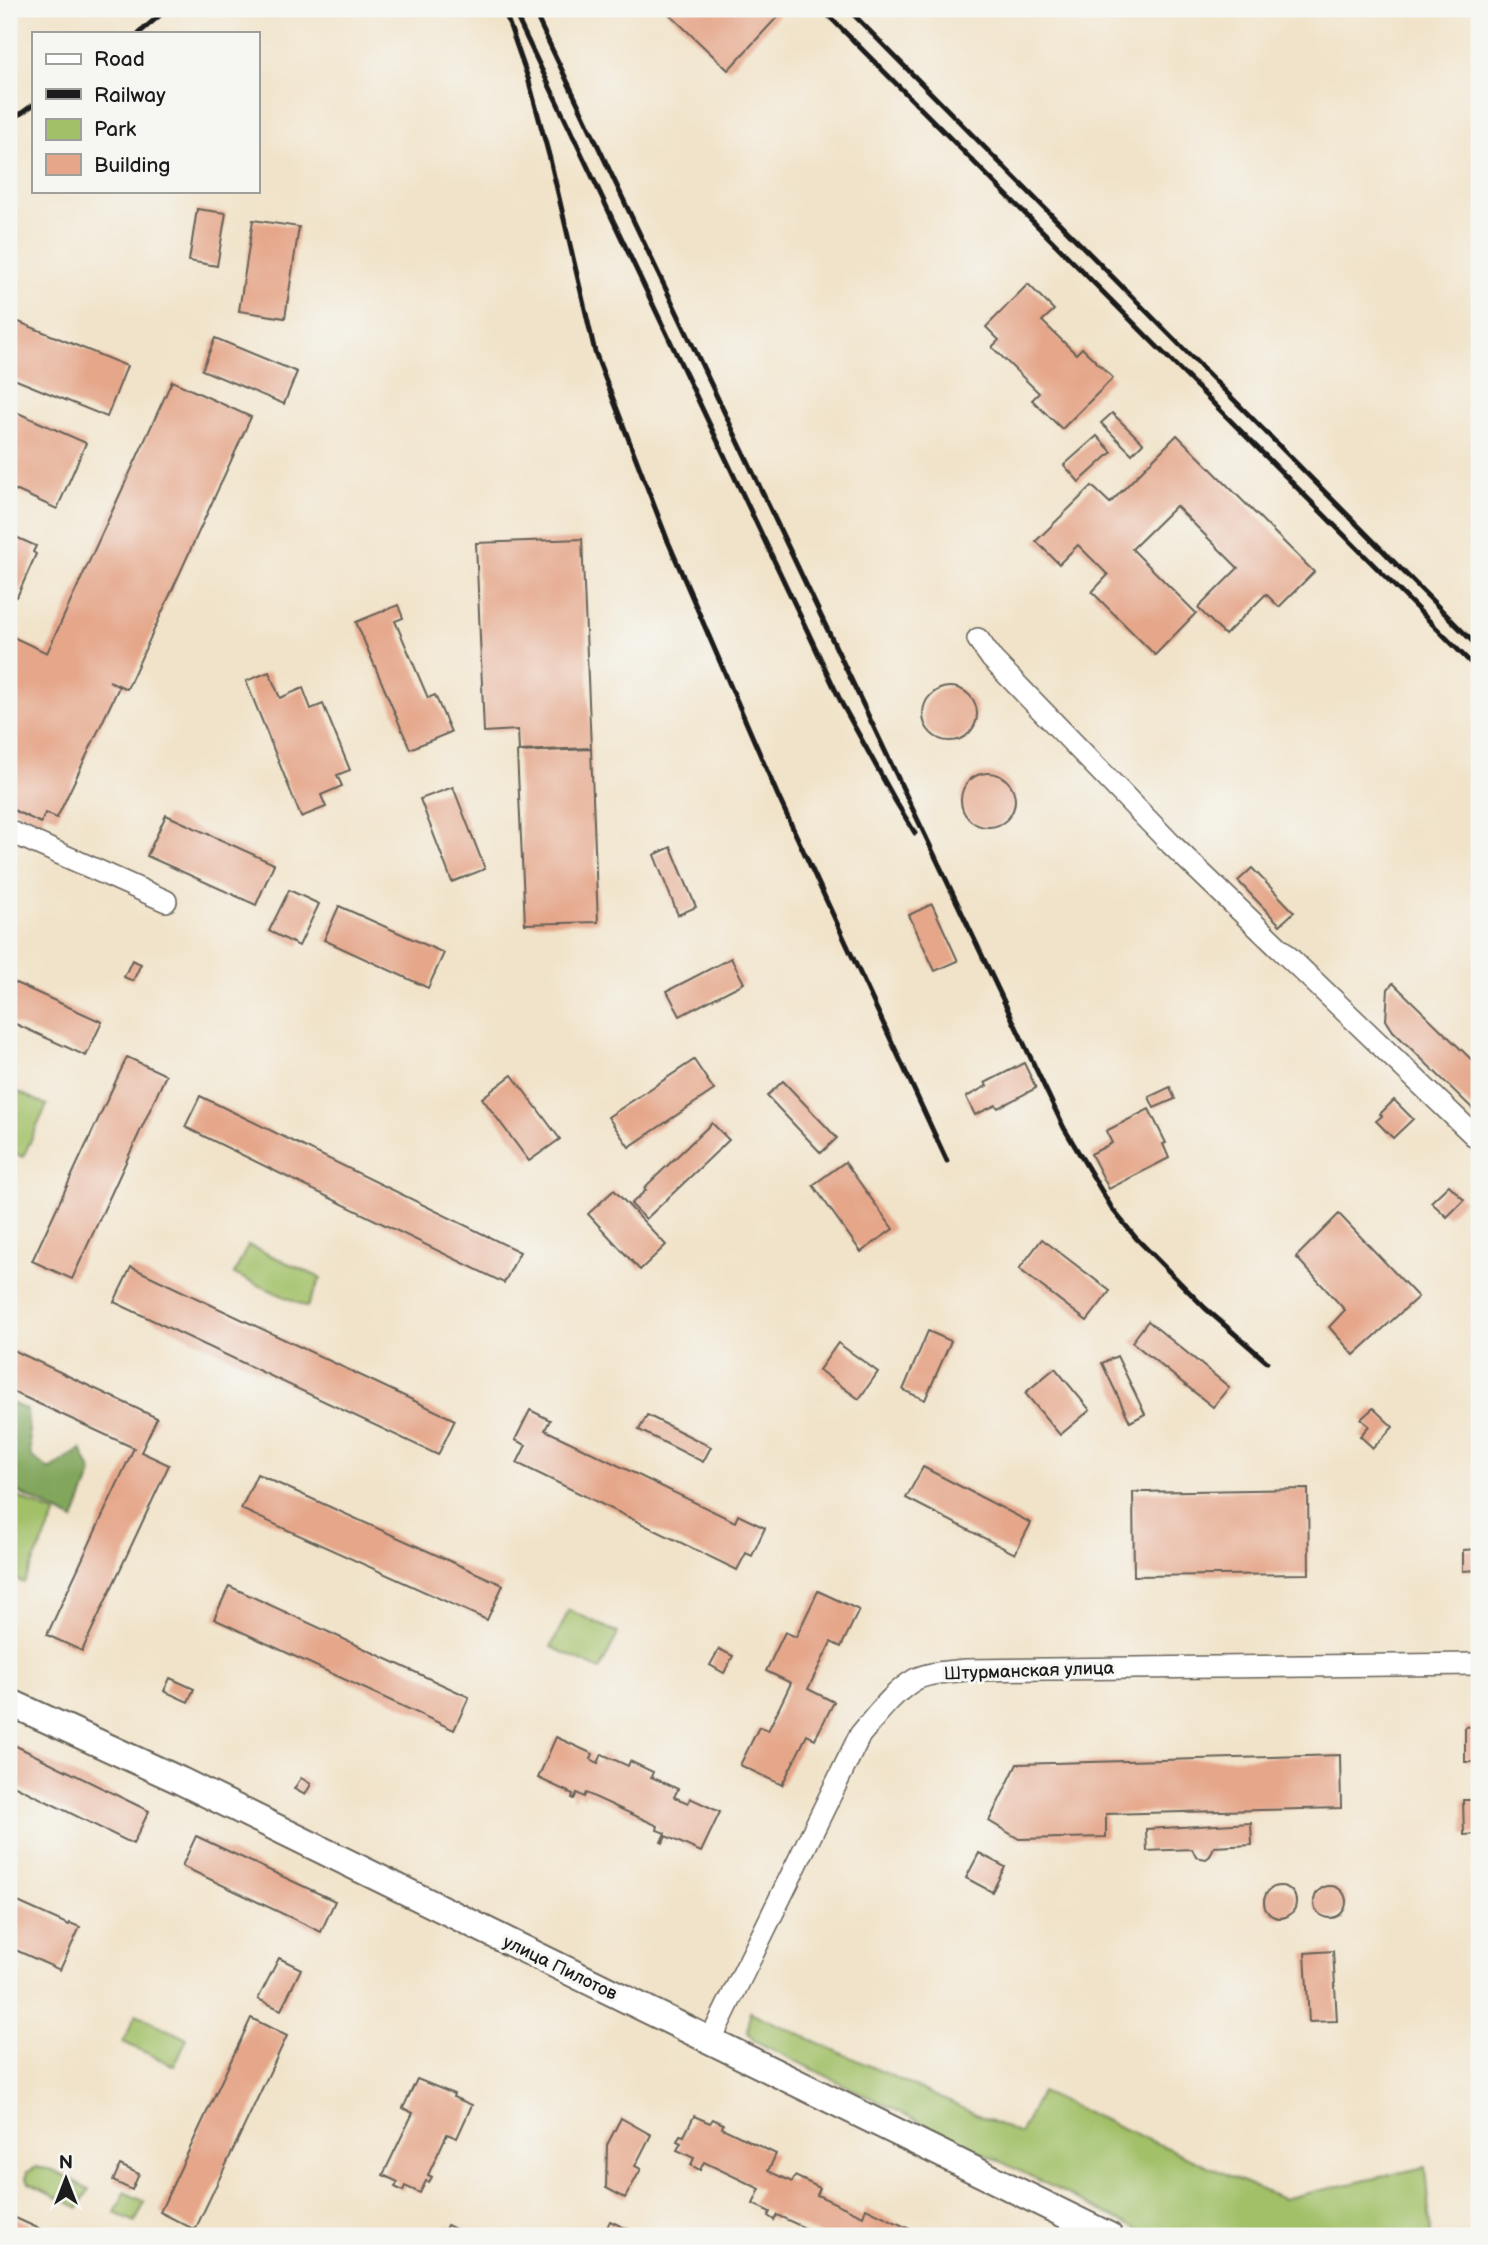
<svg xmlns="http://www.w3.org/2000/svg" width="1488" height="2245" font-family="'Balsamiq Sans',sans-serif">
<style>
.green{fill:#a2c067;stroke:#5f6e42;stroke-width:2}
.forest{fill:#81a65c;stroke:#4e613c;stroke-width:2}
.building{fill:#e5a689}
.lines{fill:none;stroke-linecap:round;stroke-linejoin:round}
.minor-casing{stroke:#676259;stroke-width:24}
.tertiary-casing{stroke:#676259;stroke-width:30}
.minor{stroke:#fff;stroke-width:21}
.tertiary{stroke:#fff;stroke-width:26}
.rail{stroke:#1c1c1c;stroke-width:5}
.labels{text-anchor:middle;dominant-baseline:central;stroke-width:6;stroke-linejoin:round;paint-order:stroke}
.street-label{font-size:18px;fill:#1c1c1c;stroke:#f6f6f2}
</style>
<rect width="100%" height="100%" fill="#f6f6f2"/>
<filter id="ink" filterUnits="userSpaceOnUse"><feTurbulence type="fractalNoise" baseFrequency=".0143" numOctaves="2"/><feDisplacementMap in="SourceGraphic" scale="14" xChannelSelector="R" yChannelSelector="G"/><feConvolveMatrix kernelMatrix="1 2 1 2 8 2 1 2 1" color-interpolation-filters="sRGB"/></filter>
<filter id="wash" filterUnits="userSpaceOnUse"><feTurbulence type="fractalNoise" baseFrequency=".00686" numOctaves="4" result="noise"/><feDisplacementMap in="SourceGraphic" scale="28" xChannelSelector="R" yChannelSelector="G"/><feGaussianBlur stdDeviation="1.57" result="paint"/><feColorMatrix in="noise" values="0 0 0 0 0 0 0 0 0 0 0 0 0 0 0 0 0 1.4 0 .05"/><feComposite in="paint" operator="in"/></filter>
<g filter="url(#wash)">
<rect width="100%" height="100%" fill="#f1e3c9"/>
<g class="green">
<path d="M9,1088L47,1105L23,1157L9,1151Z"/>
<path d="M248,1245L321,1278L307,1307L234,1274Z"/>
<path d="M9,1493L56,1514L24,1583L9,1576Z"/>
<path d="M569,1610L618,1633L600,1670L551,1647Z"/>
<path d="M750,2012L1020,2134L1041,2092L1282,2199L1425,2167L1431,2236H1152L753,2040L748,2032Z"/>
<path d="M136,2014L187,2039L174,2066L123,2042Z"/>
<path d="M36,2167L53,2170L89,2189L79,2208L29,2183L26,2177L27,2172Z"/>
<path d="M125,2192L145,2202L135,2223L115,2213Z"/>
</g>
<path class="forest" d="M9,1402L27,1410L31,1456L50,1470L81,1449L92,1473L74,1520L9,1488Z"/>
<g id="blocks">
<g class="building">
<path d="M664,9H779L782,12L728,70Z"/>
<path d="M197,209L226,213L217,266L189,261Z"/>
<path d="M253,220L299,227L285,318L239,311Z"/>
<path d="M1028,284L1054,310L1042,321L1076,354L1082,348L1113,378L1062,429L1032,400L1039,393L992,347L999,340L986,327Z"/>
<path d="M9,318L127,366L107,417L9,377Z"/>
<path d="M215,338L297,372L284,404L202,370Z"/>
<path d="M172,381L251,417L127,689L109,681L119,687L57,818L45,813L41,823L9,808V635L47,653Z"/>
<path d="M9,409L86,443L57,509L9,487Z"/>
<path d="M1112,413L1143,443L1132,454L1101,423Z"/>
<path d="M1177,435L1314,572L1279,607L1266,594L1225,635L1198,608L1238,568L1176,506L1132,549L1196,613L1155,655L1092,592L1108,575L1078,545L1059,564L1036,541L1092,486L1110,503Z"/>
<path d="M1097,436L1112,452L1079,482L1064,465Z"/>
<path d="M9,534L36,546L33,552L36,554L17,597L9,593Z"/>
<path d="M582,539L591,748L519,751L518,730L484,732L476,543Z"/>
<path d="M398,605L403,618L395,621L428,698L435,695L451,732L410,749L356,622Z"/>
<path d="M269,672L280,698L303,688L311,709L323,704L350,770L337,775L342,786L321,795L326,807L301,817L246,681Z"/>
<circle cx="950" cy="714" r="27"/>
<path d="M591,749L598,922L525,924L517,752Z"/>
<circle cx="988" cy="800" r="27"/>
<path d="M453,787L485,869L452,882L420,799Z"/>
<path d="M166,815L274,864L256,905L147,856Z"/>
<path d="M671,847L696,907L678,915L654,855Z"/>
<path d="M1252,868L1294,912L1280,925L1238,881Z"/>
<path d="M289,890L319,904L299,946L269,931Z"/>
<path d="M932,904L958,961L935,971L909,915Z"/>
<path d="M339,906L444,953L428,988L324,940Z"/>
<path d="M731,958L744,983L680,1016L667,991Z"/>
<path d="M132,960L141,964L133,981L124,977Z"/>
<path d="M9,980L102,1022L86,1056L9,1021Z"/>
<path d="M1393,983L1479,1067V1115L1393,1031L1386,1020L1388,989Z"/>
<path d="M127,1057L166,1075L72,1279L32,1261Z"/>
<path d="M694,1060L714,1090L629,1147L608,1117Z"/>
<path d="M1024,1063L1036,1088L998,1108L996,1105L975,1115L966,1097L987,1086L985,1083Z"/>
<path d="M512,1075L560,1139L529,1161L482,1098Z"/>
<path d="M783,1081L837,1138L821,1153L767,1096Z"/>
<path d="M1170,1087L1175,1099L1154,1108L1149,1097Z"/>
<path d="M200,1096L520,1252L504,1283L185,1127Z"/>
<path d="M1394,1100L1413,1119L1393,1138L1376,1121L1382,1116L1380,1114Z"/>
<path d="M1149,1109L1166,1143L1163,1144L1169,1158L1109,1189L1091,1154L1112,1143L1106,1131Z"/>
<path d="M712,1123L729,1140L646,1219L631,1204L646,1190L644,1188Z"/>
<path d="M845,1162L893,1229L861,1252L813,1185Z"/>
<path d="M1449,1185L1464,1200L1447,1217L1431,1202Z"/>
<path d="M614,1190L666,1245L640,1270L588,1214Z"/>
<path d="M1339,1214L1418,1297L1354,1355L1329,1327L1345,1310L1296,1257Z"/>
<path d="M1042,1239L1110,1291L1087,1321L1019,1269Z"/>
<path d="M131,1267L455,1420L438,1455L114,1302Z"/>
<path d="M1148,1321L1229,1387L1213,1407L1132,1342Z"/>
<path d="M928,1331L951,1341L925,1400L903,1390Z"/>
<path d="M838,1343L878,1372L859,1399L819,1370Z"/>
<path d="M9,1348L157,1418L141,1452L169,1465L82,1651L47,1635L134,1448L9,1390Z"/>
<path d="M1117,1356L1145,1414L1130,1422L1102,1363Z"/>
<path d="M1055,1368L1090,1410L1060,1435L1025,1393Z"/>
<path d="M1373,1408L1393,1427L1373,1448L1360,1436L1369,1426L1361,1419Z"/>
<path d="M530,1410L550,1420L545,1430L735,1522L738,1515L765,1528L752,1556L746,1553L737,1570L517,1463L526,1445L515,1440Z"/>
<path d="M647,1415L711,1447L703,1462L639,1430Z"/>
<path d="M923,1467L1031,1523L1015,1554L906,1498Z"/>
<path d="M257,1474L503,1585L487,1620L241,1509Z"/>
<path d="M1308,1489L1309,1574L1134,1576L1133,1492Z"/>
<path d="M1479,1549V1570L1463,1571V1550Z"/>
<path d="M229,1586L469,1697L454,1730L214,1619Z"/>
<path d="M818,1591L859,1610L841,1647L831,1642L808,1689L834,1702L815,1739L807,1735L782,1785L740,1765L759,1727L768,1731L791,1683L766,1671L785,1632L796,1637Z"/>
<path d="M719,1649L733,1656L724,1673L710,1665Z"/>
<path d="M170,1678L194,1689L188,1702L164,1691Z"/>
<path d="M1479,1726V1762H1465V1727Z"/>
<path d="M556,1737L593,1754L591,1759L598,1763L602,1754L628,1766L630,1761L653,1772L651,1777L678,1789L674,1797L688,1803L690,1798L720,1812L701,1852L666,1836L663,1843L661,1842L665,1833L657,1830L658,1826L586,1793L584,1797L577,1793L574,1799L572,1798L573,1794L538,1778Z"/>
<path d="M12,1744L149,1811L133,1844L9,1783V1750Z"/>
<path d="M1340,1755L1341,1808L1106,1814V1837L1019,1839L989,1821L1017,1764Z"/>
<path d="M301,1778L311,1784L305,1795L294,1789Z"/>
<path d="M1463,1800H1479V1834L1464,1835Z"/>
<path d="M1251,1823L1252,1845L1214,1847L1210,1856L1206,1859L1196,1857L1192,1849L1147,1851L1146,1829Z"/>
<path d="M196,1836L335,1901L321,1932L182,1866Z"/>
<path d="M979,1853L1005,1867L992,1892L966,1878Z"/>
<circle cx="1330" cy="1902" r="16"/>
<circle cx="1280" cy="1902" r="16"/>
<path d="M9,1898L69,1925L70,1923L80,1927L60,1970L9,1947Z"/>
<path d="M1333,1951L1337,2021L1309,2022L1305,1953Z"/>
<path d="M279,1958L301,1969L281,2010L258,1999Z"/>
<path d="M251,2018L287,2036L195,2230L160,2212Z"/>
<path d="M417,2079L454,2094L453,2097L472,2105L457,2138L447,2134L428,2175L432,2177L429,2182L426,2181L420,2193L405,2186L403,2191L395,2187L398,2182L383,2175L413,2113L403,2108Z"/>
<path d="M694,2116L710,2123L713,2119L723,2124L722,2128L776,2154L768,2171L792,2182L795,2176L820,2188L817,2195L863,2216L866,2208L916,2232L915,2236H822L777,2215L774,2220L768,2216L770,2212L753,2204L760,2189L704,2162L700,2170L691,2165L694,2158L677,2150L681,2143L677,2141L680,2135L684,2136Z"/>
<path d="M621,2118L651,2135L635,2166L641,2169L625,2198L606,2188L607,2145Z"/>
<path d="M120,2165L139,2174L132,2190L113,2181Z"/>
<path d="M9,2215L55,2236H9Z"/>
<path d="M610,2221L642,2236H603Z"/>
<path d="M447,2225L470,2236H442Z"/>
</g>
</g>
</g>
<g filter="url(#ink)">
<use href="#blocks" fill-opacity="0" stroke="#676259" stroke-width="2"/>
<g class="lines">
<defs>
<g id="minor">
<path d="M978,639L992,659L1171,844L1479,1140"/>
<path d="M9,831L166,901"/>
<path d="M710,2041L860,1735C876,1716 893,1692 916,1679C930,1672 950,1672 966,1670L1479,1664"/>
</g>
<path id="tertiary" d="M9,1702L181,1781L1109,2236"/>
</defs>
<use href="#minor" class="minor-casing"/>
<use href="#tertiary" class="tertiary-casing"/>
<use href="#minor" class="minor"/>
<use href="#tertiary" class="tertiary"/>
<g class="rail">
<path d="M504,9L528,78L550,159L595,352L667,539L778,796L947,1161"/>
<path d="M513,9L842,704L896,802L915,833"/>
<path d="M533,9L1064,1128L1113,1210L1136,1238L1205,1308L1267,1362"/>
<path d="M822,9L1479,671"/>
<path d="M848,9L1479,648"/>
<path d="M139,33L167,9"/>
<path d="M9,122L33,105"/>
</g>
</g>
</g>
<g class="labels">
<g class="street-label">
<text transform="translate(1029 1671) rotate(-2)">Штурманская улица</text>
<text transform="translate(560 1968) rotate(26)">улица Пилотов</text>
</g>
</g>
<rect width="1488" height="2245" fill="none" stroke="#f6f6f2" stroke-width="35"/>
<rect x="32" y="32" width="228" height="161" fill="#f6f6f2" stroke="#9f9f9c" stroke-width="2"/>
<rect x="46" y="54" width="35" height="10" fill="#ffffff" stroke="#9f9f9c" stroke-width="2"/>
<text x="94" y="66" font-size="21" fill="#1c1c1c">Road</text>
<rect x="46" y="89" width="35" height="10" fill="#1c1c1c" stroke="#9f9f9c" stroke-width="2"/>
<text x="94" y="102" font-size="21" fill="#1c1c1c">Railway</text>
<rect x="46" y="119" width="35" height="21" fill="#a2c067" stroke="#9f9f9c" stroke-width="2"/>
<text x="94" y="136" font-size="21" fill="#1c1c1c">Park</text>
<rect x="46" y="154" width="35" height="21" fill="#e5a689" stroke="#9f9f9c" stroke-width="2"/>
<text x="94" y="172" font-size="21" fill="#1c1c1c">Building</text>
<g transform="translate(66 2179)" stroke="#f6f6f2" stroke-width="5" paint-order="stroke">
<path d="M0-5L12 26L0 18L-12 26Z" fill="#1c1c1c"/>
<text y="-10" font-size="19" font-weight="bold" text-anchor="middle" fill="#1c1c1c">N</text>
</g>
</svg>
